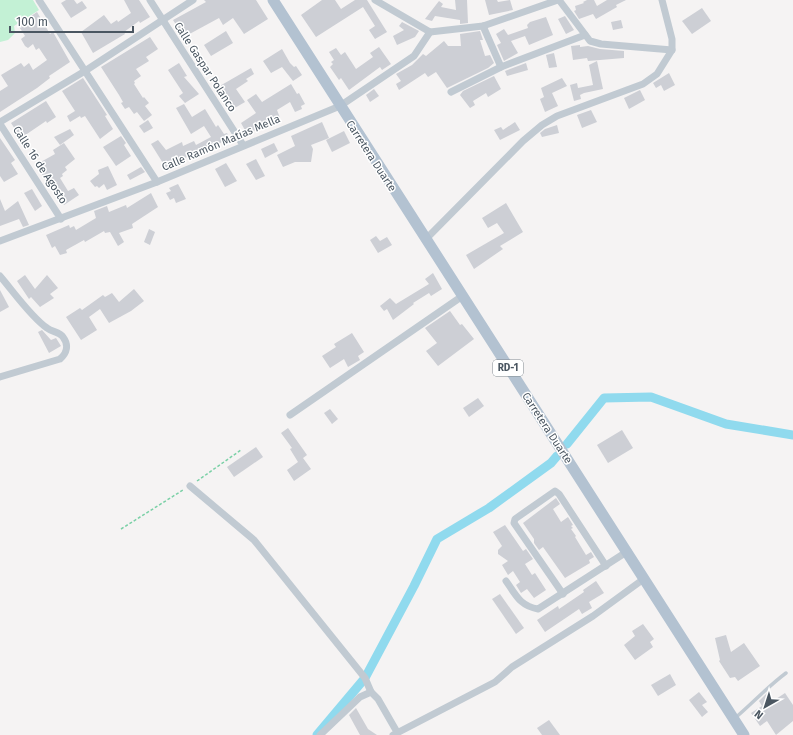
<svg xmlns="http://www.w3.org/2000/svg" width="793" height="735" font-family="'Fira Sans',sans-serif">
<style>
.green{fill:#c3f1d5}
.lines{fill:none;stroke-linecap:round;stroke-linejoin:round}
.canal{stroke:#90daee;stroke-width:9}
.building{fill:#cdcfd5}
.path{stroke:#7ad0a6;stroke-width:1.5;stroke-dasharray:3 2;stroke-linecap:butt}
.service{stroke:#c1cad2;stroke-width:3.5}
.minor{stroke:#c1cad2;stroke-width:7}
.primary{stroke:#b3c2d1;stroke-width:11}
.labels{text-anchor:middle;dominant-baseline:central;stroke-width:3;stroke-linejoin:round;paint-order:stroke}
.shield{fill:#fff;stroke:#808990;stroke-width:1}
.shield-label{font-size:10px;font-weight:bold;fill:#4a5661}
.street-label{font-size:11px;fill:#4a5661;stroke:#fff}
</style>
<rect width="100%" height="100%" fill="#f5f3f3"/>
<path class="green" d="M0,0H33L39,10L14,26L15,33L8,40L0,42Z"/>
<g class="lines">
<g class="canal">
<path d="M567,444L604,398L651,397L726,424L793,435"/>
<path d="M317,735L365,678L414,586L437,539L489,508L551,463L557,456"/>
</g>
</g>
<g class="building">
<path d="M66,0H74L77,4L82,1L87,8L71,18L61,3Z"/>
<path d="M124,0H139L150,17L140,23L139,21L124,32L125,34L93,53L81,32L104,15L111,24L117,20L118,22L131,13Z"/>
<path d="M204,0H256L268,19L244,34L233,18L223,25L219,18L184,37L173,20L206,2Z"/>
<path d="M322,0H335L341,9L355,0H367L387,32L375,39L369,30L375,26L363,7L316,37L301,15Z"/>
<path d="M455,0H467L468,23L460,24V20L435,16L432,21L425,19L439,1L443,4L441,7L456,10Z"/>
<path d="M485,0H497L498,2L510,0L513,10L489,15Z"/>
<path d="M587,0H594L597,6L607,0H626L616,5L617,7L596,19L593,14L579,19L574,11L576,10L575,6L584,3L583,2Z"/>
<path d="M702,8L711,21L692,34L682,21Z"/>
<path d="M37,12L50,34L53,32L70,62L49,76L50,78L37,88L0,112V91L8,86L1,75L21,63L24,67L29,63L33,70L47,60L39,48L36,50L33,44L28,48L25,46L21,39L25,36L18,25Z"/>
<path d="M565,16L574,30L566,34L558,19Z"/>
<path d="M546,17L553,35L529,45L525,36L511,41L518,53L504,61L497,45L501,43L496,34L504,29L508,35L528,28L527,25L530,22Z"/>
<path d="M621,20L623,28L613,30L611,22Z"/>
<path d="M402,22L419,31L415,37L397,45L393,36L404,30L399,26Z"/>
<path d="M226,31L233,43L211,56L204,45Z"/>
<path d="M480,31L483,40H480L485,56L490,55L494,63L488,68L447,88L436,72L428,77L425,73L399,90L396,84L401,81L396,74L412,65L423,54L426,56L444,41L448,46H461L460,34Z"/>
<path d="M150,37L158,49L146,57L149,61L136,69L141,76L134,81L135,83L134,84L143,98L144,97L149,103L145,106L152,115L144,121L137,112L134,114L129,107L125,109L121,103L123,102L119,95L101,67Z"/>
<path d="M580,45V47L588,46L600,49L624,51V58L588,61L587,58L573,60L571,46Z"/>
<path d="M379,47L391,64L382,70L380,67L349,90L341,78L339,80L330,67L333,64L331,62L334,60L329,52L336,48L341,55L345,52L356,69L373,57L370,53Z"/>
<path d="M282,49L290,63L294,67L296,66L302,75L293,81L282,67L271,73L263,61Z"/>
<path d="M554,53L557,67L549,68L546,55Z"/>
<path d="M597,61L603,89L584,93L580,95L581,99L574,101L570,85L577,83L578,88L593,85L589,65Z"/>
<path d="M179,63L187,76L184,77L199,94L185,103L179,96L183,93L168,70Z"/>
<path d="M526,63L528,70L507,76L505,71Z"/>
<path d="M251,68L254,74L246,79L248,81L236,89L245,102L233,109L218,87Z"/>
<path d="M669,73L675,85L664,91L661,85L656,88L653,83Z"/>
<path d="M494,76L501,89L488,97L486,93L473,101L475,105L470,108L460,95L463,91Z"/>
<path d="M83,78L107,115L105,116L113,129L100,139L85,116L81,118L80,116L70,122L67,116L75,111L62,91Z"/>
<path d="M562,78L567,86L552,93L558,106L545,112L540,99L544,97L541,88Z"/>
<path d="M291,84L297,94L299,93L305,104L301,106L302,109L295,112L290,102L277,110L280,118L272,123L271,121L252,132L250,130L246,132L241,123L256,113L247,100L256,94L262,102Z"/>
<path d="M374,89L379,96L370,102L366,95Z"/>
<path d="M640,90L645,100L629,109L624,98Z"/>
<path d="M46,101L56,117L47,123L46,121L21,138L11,123Z"/>
<path d="M184,104L192,117L205,109L216,127L218,125L224,134L227,133L231,140L223,144L222,142L202,154L201,152L193,157L192,155L180,160L179,159L166,168L151,144L158,140L166,150L182,142L183,146L194,141L196,145L211,137L204,126L191,134L176,108Z"/>
<path d="M591,110L597,122L582,128L577,115Z"/>
<path d="M148,120L153,128L144,133L139,126Z"/>
<path d="M322,122L329,138L311,145L313,149L311,162H295L283,167L277,155L295,146L291,136Z"/>
<path d="M515,122L520,130L500,140L494,130L501,127L503,130Z"/>
<path d="M557,125L559,133L542,137L540,133L545,129Z"/>
<path d="M70,129L74,135L60,145L54,137Z"/>
<path d="M344,131L350,143L332,152L326,140Z"/>
<path d="M121,136L126,143L124,145L131,156L116,166L103,147Z"/>
<path d="M0,138L15,160L11,163L18,174L4,182L0,176Z"/>
<path d="M64,143L75,159L65,167L67,170L62,174L63,176L60,178L68,191L74,188L79,195L64,205L48,176L44,178L39,170L42,168L39,163L55,154L53,150Z"/>
<path d="M274,143L278,151L265,158L261,149Z"/>
<path d="M256,159L265,176L256,180L246,164Z"/>
<path d="M226,163L237,181L225,187L215,169Z"/>
<path d="M108,166L117,185L107,190L104,184L99,188L97,186L95,187L90,181L99,174L98,170Z"/>
<path d="M141,167L145,172L130,180L127,175Z"/>
<path d="M178,184L186,199L176,203L174,198L170,200L166,193L171,191L169,188Z"/>
<path d="M32,189L42,206L35,211L24,193Z"/>
<path d="M151,193L158,207L132,224L133,228L119,233L124,242L118,246L110,232L105,233L104,231L85,242L84,240L66,250L67,253L60,255L55,246L52,248L46,235L69,225L70,228L74,226L76,230L96,218L94,211L107,206L109,212L126,205L127,208Z"/>
<path d="M0,199L5,211L18,201L29,225L23,227L19,219L0,226Z"/>
<path d="M506,203L523,232L500,246L503,249L474,269L466,255L504,233L497,223L488,228L482,218Z"/>
<path d="M149,229L155,232L150,245L144,242Z"/>
<path d="M376,236L380,241L387,237L392,245L378,253L370,240Z"/>
<path d="M433,273L442,289L431,296L429,293L413,303L414,304L393,320L387,309L384,311L380,306L390,298L396,304L429,284L425,279Z"/>
<path d="M25,275L35,289L47,275L58,288L50,294L54,298L40,307L31,297L29,299L17,281Z"/>
<path d="M134,289L144,301L131,311L109,323L100,309L89,317L97,330L81,340L66,317L80,308L82,310L103,295L105,297L112,293L119,302Z"/>
<path d="M0,290L9,307L0,312Z"/>
<path d="M450,311L460,325L462,324L474,339L438,366L426,351L437,343L425,328Z"/>
<path d="M42,330L51,340L56,338L61,346L49,353L38,332Z"/>
<path d="M352,333L364,352L358,356L360,360L348,367L344,359L330,368L322,356L336,347L334,344Z"/>
<path d="M478,398L484,406L469,417L463,408Z"/>
<path d="M330,409L338,419L332,424L324,413Z"/>
<path d="M288,428L307,455L303,458L311,469L294,481L287,470L298,462L290,449L292,448L281,433Z"/>
<path d="M622,430L633,448L608,463L597,445Z"/>
<path d="M256,447L263,457L234,477L227,467Z"/>
<path d="M556,498L560,504L553,509L561,522L568,517L573,525L571,526L573,528L571,529L576,536L575,537L586,555L591,552L594,557L589,560L590,563L565,578L543,547L539,550L534,543V539L523,523Z"/>
<path d="M505,525L523,551L526,549L533,559L525,564L532,575L535,573L546,590L534,598L527,589L521,593L516,585L520,582L513,571L508,575L502,565L508,561L498,554V550L502,546L493,532Z"/>
<path d="M596,581L604,593L589,602L592,608L582,614L579,609L545,632L537,620L558,606L559,609L584,592L583,590Z"/>
<path d="M500,594L524,628L516,634L492,599Z"/>
<path d="M643,624L654,639L650,642L653,647L635,660L624,645L635,636L632,631Z"/>
<path d="M726,635L731,652L744,643L760,666L738,681L735,677L730,678L719,661L720,660L715,638Z"/>
<path d="M670,674L676,685L658,696L651,685Z"/>
<path d="M699,692L707,702L702,705L708,712L702,717L689,700Z"/>
<path d="M767,693L773,701L785,693L793,705V721L776,735L767,721L760,726L751,713L762,706L759,701Z"/>
<path d="M356,708L368,729L377,735H360L349,715Z"/>
<path d="M549,720L560,735H542L537,728Z"/>
</g>
<g class="lines">
<g class="path">
<path d="M197,481L241,450"/>
<path d="M121,529L183,490"/>
</g>
<path class="service" d="M734,719C753,703 766,688 786,673"/>
<g class="minor">
<path d="M39,0L157,182"/>
<path d="M150,0L243,145"/>
<path d="M375,0L430,32L483,26L558,0"/>
<path d="M559,0L590,41L601,44L672,50"/>
<path d="M483,26L501,67"/>
<path d="M451,92L501,67L585,35"/>
<path d="M0,122L85,71L193,0"/>
<path d="M0,124L61,219"/>
<path d="M425,240L523,141L542,125L557,116L643,84L657,74L672,50V39L662,0"/>
<path d="M0,241L157,182L340,106L414,56L430,32"/>
<path d="M0,276C13,291 31,317 47,328C52,332 60,332 63,337C69,345 67,353 60,359L0,377"/>
<path d="M290,415L461,297"/>
<path d="M190,486L254,540L365,678L371,692"/>
<path d="M506,581C516,595 520,606 538,609L628,551"/>
<path d="M563,594L514,523L515,519L555,491L559,494L606,566"/>
<path d="M320,735L360,697L371,692L378,699L397,732"/>
<path d="M393,735L495,682L512,667L593,616L645,578"/>
</g>
<path class="primary" d="M273,0C428,246 588,489 744,735"/>
</g>
<g class="labels">
<rect class="shield" x="493" y="360" width="30" height="16" rx="3"/>
<g class="shield-label">
<text x="508" y="368">RD-1</text>
</g>
<g class="street-label">
<text transform="translate(205 67) rotate(57)">Calle Gaspar Polanco</text>
<text transform="translate(221 143) rotate(-23)">Calle Ramón Matías Mella</text>
<text transform="translate(371 156) rotate(57)">Carretera Duarte</text>
<text transform="translate(40 165) rotate(57)">Calle 16 de Agosto</text>
<text transform="translate(547 428) rotate(57)">Carretera Duarte</text>
</g>
</g>
<g transform="translate(765 707) rotate(219)" stroke="#ffffff" stroke-width="3" paint-order="stroke">
<path d="M0-3L7 15L0 10L-7 15Z" fill="#4a5661"/>
<text y="-6" font-size="11" font-weight="bold" text-anchor="middle" fill="#4a5661">N</text>
</g>
<path d="M10 26v6h123v-6" fill="none" stroke="#4a5661" stroke-width="2"/>
<text x="16" y="26" font-size="12" fill="#4a5661" stroke="#ffffff" stroke-width="3" paint-order="stroke">100 m</text>
</svg>
